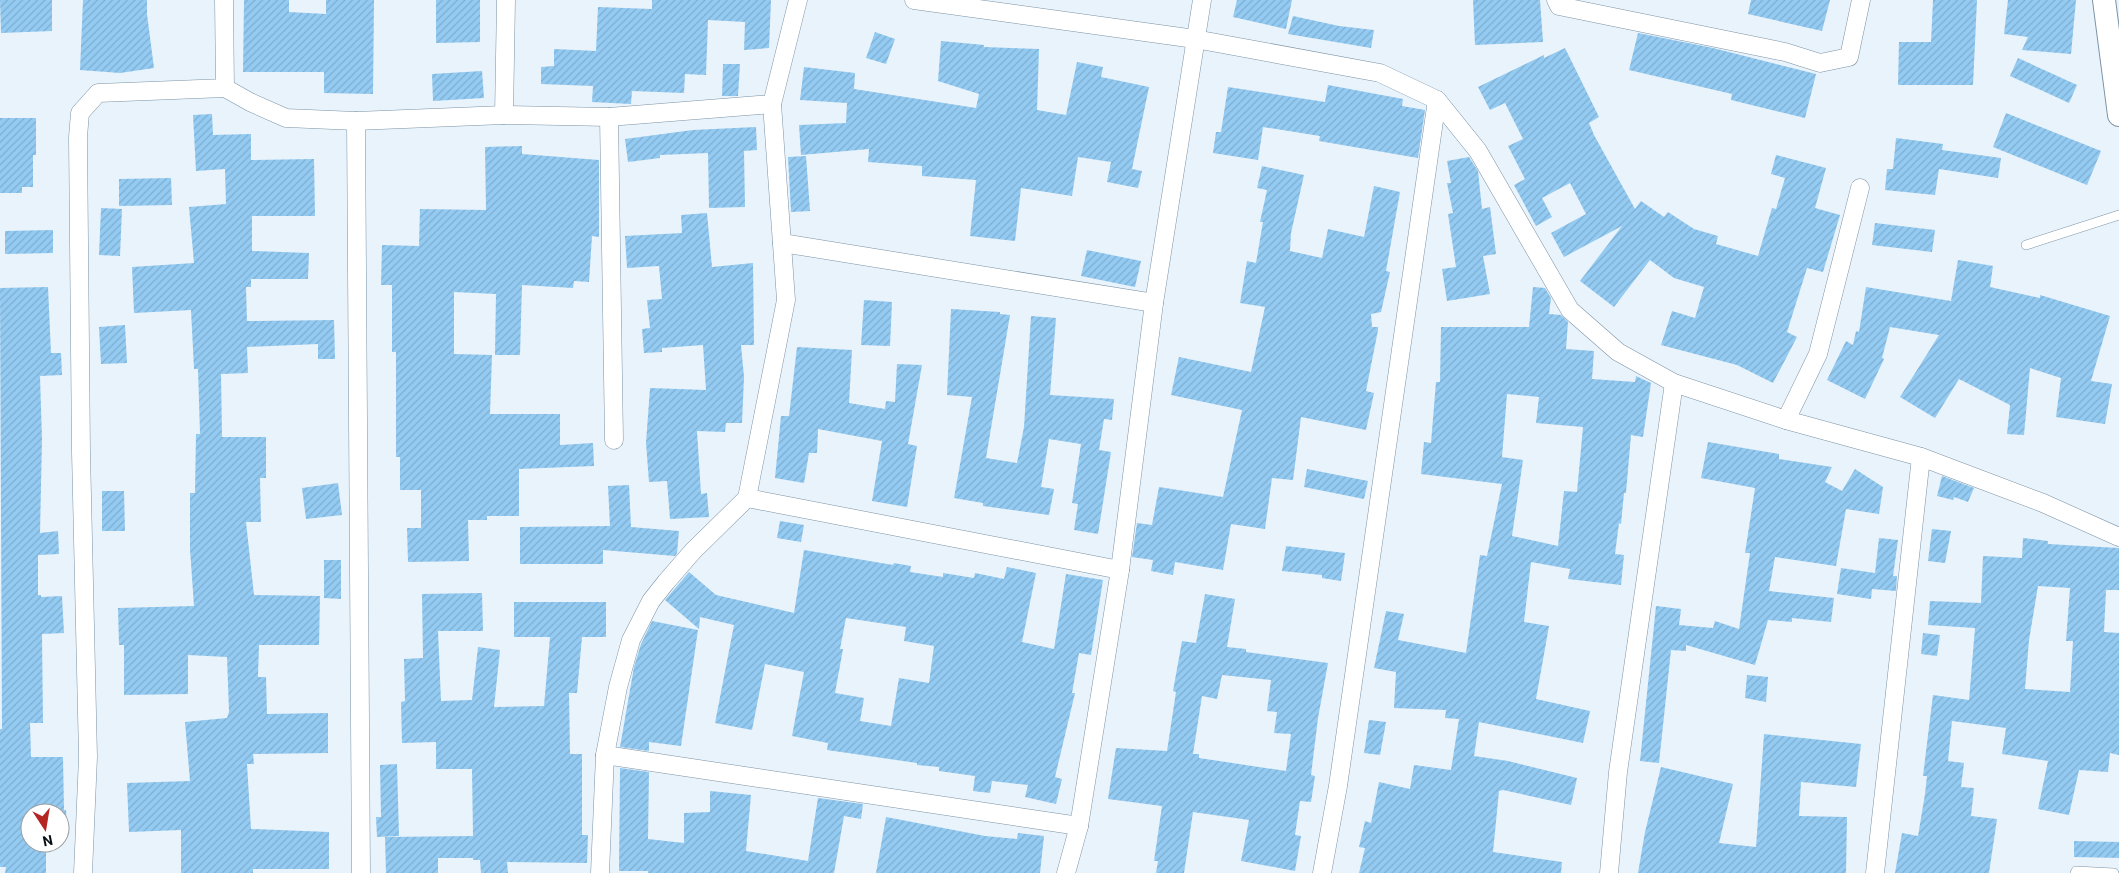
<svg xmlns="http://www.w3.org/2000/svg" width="2119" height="873" font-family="Roboto,sans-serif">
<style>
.building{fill:url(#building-hatch);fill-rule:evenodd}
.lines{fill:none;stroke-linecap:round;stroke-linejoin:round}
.service-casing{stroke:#7c93a5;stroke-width:10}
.minor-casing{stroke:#7c93a5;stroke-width:19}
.tertiary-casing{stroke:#7c93a5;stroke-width:24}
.service{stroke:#fff;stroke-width:9}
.minor{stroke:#fff;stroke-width:18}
.tertiary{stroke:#fff;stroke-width:22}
</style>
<defs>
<pattern id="building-hatch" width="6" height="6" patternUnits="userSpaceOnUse" patternTransform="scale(1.25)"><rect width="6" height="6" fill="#94cbf3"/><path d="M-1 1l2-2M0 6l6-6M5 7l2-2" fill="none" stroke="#7eadcf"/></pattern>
</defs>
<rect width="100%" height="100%" fill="#e9f3fb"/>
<g class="building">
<path d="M0,0H52V31L1,33Z"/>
<path d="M83,0H147V14L154,68L120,73L80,70Z"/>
<path d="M244,0H289V12L326,14V0H374L373,94L324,93V72H243Z"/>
<path d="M436,0H480V42L436,43Z"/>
<path d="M652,0H771L769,48L744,50L745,22L708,20L706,75L685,74L684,93L632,91L631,104L592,102L593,86L541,84V67L554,66V49L596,51L598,7L652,9Z"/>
<path d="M1237,0H1292L1286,29L1233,17Z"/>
<path d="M1473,0H1540L1543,42L1475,45Z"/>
<path d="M1751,0H1830L1822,31L1748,14Z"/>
<path d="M1933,0H1977L1973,85H1898L1899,42H1931Z"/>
<path d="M2008,0H2076L2071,54L2022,50L2028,37L2004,34Z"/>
<path d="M1293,16L1339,26L1374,30L1371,48L1288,34Z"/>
<path d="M875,32L895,39L886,64L866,58Z"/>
<path d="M1638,33L1713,48L1816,74L1805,118L1731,100L1732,94L1629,70Z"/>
<path d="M941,41L984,45V47L1039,49L1037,110L1066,115L1077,62L1103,67L1101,77L1149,87L1132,169L1142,171L1138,188L1107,182L1111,162L1078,157L1072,196L1021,188L1015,241L970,236L976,180L922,176V166L868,162L869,149L801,155L799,125L846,123L847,103L800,100L804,67L855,73L854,89L976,108L979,94L938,81Z"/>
<path d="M1565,48L1599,117L1589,123L1594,135L1635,209L1641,201L1664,217L1668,212L1694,229L1718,236L1716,244L1758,256L1772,208L1776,209L1785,178L1771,174L1776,155L1826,168L1815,208L1840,215L1823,272L1807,268L1787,332L1797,337L1773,383L1737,365L1661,345L1672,311L1695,318L1704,287L1674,278L1650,260L1614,307L1580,281L1622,226L1564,257L1551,233L1586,214L1570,183L1542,198L1552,217L1536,226L1514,185L1525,179L1508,146L1523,139L1505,103L1490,110L1478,87L1544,55V58Z"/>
<path d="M2018,58L2077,85L2069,103L2010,76Z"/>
<path d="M723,64H740L738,96H722Z"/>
<path d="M482,71L484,98L433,101L432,74Z"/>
<path d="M1328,85L1403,99L1402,106L1425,110L1418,158L1319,141L1320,136L1263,127L1258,160L1213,153L1216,132H1221L1228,87L1325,102Z"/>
<path d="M2006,113L2101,151L2087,185L1993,147Z"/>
<path d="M212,114L213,135L251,134V160L314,159L315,216H252V251L309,253L308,279H251V287H246L247,321L334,320L335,359H318V344L247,347L248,373L221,374L222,437H266V478H260L261,522H246L254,595L320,596L319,645H259L258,677H266L267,714L328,713V753L253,754L254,764H247L251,829L329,832V869H253V873H181V830L129,832L127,783L190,781L185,722L227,718L229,712L227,657L188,655V694L124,695V645H119L118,608L194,606L190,549V493H195L196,434H200L198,369H194L191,310L134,313L132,267L194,263L189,207L226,204L225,169L196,171L193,115Z"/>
<path d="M0,118H36V155H33V187H22V193H0Z"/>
<path d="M756,127L757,150L744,151L745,207L709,208L708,153L660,155V158L628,162L625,139L693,130Z"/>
<path d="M1896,138L1943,144L1942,150L2001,158L1998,178L1939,169L1935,195L1885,190L1887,169H1893Z"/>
<path d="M522,146V154L599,160V237L592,236L589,282L574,281L573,288L522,285L520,355H495L496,294L454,292V354L492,355L490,414H560V445L593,443L594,466L519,469V516H487V520H468L469,561L408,562L407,528H421V490H400V457H396V352H392V285H381L382,245L419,246L420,209L486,210L485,147Z"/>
<path d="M806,156L810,211L791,212L788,157Z"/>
<path d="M1469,157L1478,171L1482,209L1490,207L1496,254L1483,256L1490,294L1447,301L1442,269L1456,267L1448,214L1453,213L1447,183H1451L1447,161Z"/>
<path d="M1262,166L1304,175L1291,233L1290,251L1322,258L1328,229L1364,237L1374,186L1400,192L1386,271L1390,272L1381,312L1371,314L1372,327H1378V330L1366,391L1374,393L1366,430L1301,417L1293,480L1272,478L1265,529L1231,524L1223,570L1175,562L1173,575L1151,571L1153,560L1132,557L1137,523L1152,525L1159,487L1223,497L1242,410L1171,395L1179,357L1251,372L1265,307L1240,303L1247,261L1256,263L1263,222H1260L1267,190L1257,188Z"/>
<path d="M171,178L172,205L119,206V179Z"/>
<path d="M101,208L122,209L120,256L99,255Z"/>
<path d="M707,213L712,267L753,263L754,345H741L744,377L742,423H726L725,432L697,431L701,494L707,493L709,517L670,519L667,481L649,482L646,443L650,388L706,390L703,345L662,348V352L644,353L642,329L650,328L647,300L662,299L659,266L627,268L625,236L682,233L681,215Z"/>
<path d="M1875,223L1935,230L1932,252L1872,245Z"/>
<path d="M53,230V253L5,254V231Z"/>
<path d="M1087,250L1141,261L1135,287L1081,276Z"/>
<path d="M1958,260L1993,266L1990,287L2040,298V295L2110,316L2091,381L2112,384L2105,424L2056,417L2061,378L2030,368L2024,435L2007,434L2010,405L1959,379L1935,418L1900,397L1939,335L1890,327L1882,358L1884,359L1865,399L1827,380L1846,341L1853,345L1856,331L1859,332L1866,287L1951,301Z"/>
<path d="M48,287L51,353H61L62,375L40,376L42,439L40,533L58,531L59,554L38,555V595H41V597L62,596L64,633L42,634L43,723H30L31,757H63L64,810H66L67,828H60V813H30V843H46V873H5L6,867H0V729H2L0,288Z"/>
<path d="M1533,287L1545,288L1551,298L1549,314L1561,315L1568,322L1566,349L1594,351L1592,379L1635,382L1636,376L1651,383L1643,437L1631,435L1626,493H1624L1621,524L1619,523L1615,554L1624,555L1621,585L1568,579L1570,569L1531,562L1524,622L1549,626L1536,699L1590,711L1583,743L1479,722L1474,756L1508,761L1577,778L1571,805L1503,790L1499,791L1493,852L1562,862L1561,873H1359L1365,848L1359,847L1365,821L1371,823L1379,782L1410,789L1414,765L1451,770L1459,719L1445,718L1446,710L1394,708L1396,672L1374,668L1386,611L1404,614L1398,640L1466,653L1480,555L1487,556L1502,484L1421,474L1424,442L1431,443L1436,382H1440L1441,327H1529ZM1507,394L1539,397L1536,423L1583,427L1577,492L1564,491L1558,546L1512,536L1523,460L1502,457Z"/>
<path d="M864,300L892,302L890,346L861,345Z"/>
<path d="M951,309L1000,312V314L1010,315L986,458L1017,463L1024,427L1031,316L1056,318L1050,395L1114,399L1112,420L1104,419L1099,450L1111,452L1098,534L1074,530L1078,504L1072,503L1081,444L1049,439L1041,487L1054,489L1049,515L983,506V503L954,498L972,397L947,395Z"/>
<path d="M125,325L127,363L101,364L99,327Z"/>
<path d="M797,347L852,350L849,403L885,409L886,401L895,402L897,364L922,365L908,444L917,446L907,507L872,501L882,441L818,429L817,453H809L804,483L775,478L781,416H789Z"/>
<path d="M1708,442L1779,454V459L1832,467L1825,482L1842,491L1855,469L1883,487L1879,514L1846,509L1836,566L1775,557L1769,591L1834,598L1831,622L1792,618V622L1768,620L1755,665L1686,645V651L1671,650L1659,763L1640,761L1656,606L1681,609L1679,625L1713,628L1715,621L1739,629L1750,553H1745L1755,488L1701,478Z"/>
<path d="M1307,469L1368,481L1364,499L1304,487Z"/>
<path d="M1942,476L1974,488L1968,502L1954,497L1953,500L1937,496Z"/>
<path d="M338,483L342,515L306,519L302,488Z"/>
<path d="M629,485L631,527L679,531L677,553L675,556L603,550V564H520V527L610,526L608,486Z"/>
<path d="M102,491H124L125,531H102Z"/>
<path d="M780,521L804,525L801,542L777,538Z"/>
<path d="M1932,529L1951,531L1945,563L1928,561Z"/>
<path d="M1879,538L1898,540L1893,576H1897L1896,591L1872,589L1871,599L1837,594L1841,568L1875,573Z"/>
<path d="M2023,538L2048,541V544L2119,548V590H2106L2104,632L2119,633V755L2110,753L2108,772L2079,770L2069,815L2038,809L2048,761L2002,754L2006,728L1952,721L1948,761L1964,763L1961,787L1974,788L1971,816L1997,819L1989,873H1895L1902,833L1918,836L1925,794L1927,776H1923L1933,695L1969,700L1975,628L1928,625L1930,601L1981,603L1983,556L2022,558ZM2038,586L2070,588L2066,641H2073L2070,692L2025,689L2029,640Z"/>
<path d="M1286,546L1345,553L1341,581L1322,578V575L1282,571Z"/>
<path d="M804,550L893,565L894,563L911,566L910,572L943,577V573L974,578L975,573L1004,579L1007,567L1036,573L1022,642L1054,649L1066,574L1103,580L1091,655L1079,653L1072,693H1075L1055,777L1062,779L1056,804L1025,797L1028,785L992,781L990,793L973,791L975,776L939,771V767L917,765V763L827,750L828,743L792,736L804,672L765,664L752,730L715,723L734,625L700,617L699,629L665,600L689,572L716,595L794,613ZM846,618L906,627L904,641L934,646L929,683L899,678L891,726L860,721L864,698L835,693L843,649H840Z"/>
<path d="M324,560H341V599L324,598Z"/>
<path d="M482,593L483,631H438L441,701L472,700L478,647L500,650L494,707L544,706L550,637H514V602H606V637H582L577,693H569L570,754H582V835H588L587,863L507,862L508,873H481L480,860H473V858H438V873H386L385,837L473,836L472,769H436V742L402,743L401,702L405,701L404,659L423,658L422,594Z"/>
<path d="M1205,594L1235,599L1227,647L1246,649V652L1328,663L1318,718L1311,775L1315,776L1311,802L1300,801L1295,835L1301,836L1295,871L1241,861L1249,820L1193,812L1184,873H1156L1158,861H1154L1162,806L1108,799L1116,748L1167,751L1176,692L1173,691L1182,641L1196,643ZM1222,675L1271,680L1267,711L1277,712L1274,733L1291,734L1286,771L1199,758V754H1193L1202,696L1217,699Z"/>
<path d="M652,621L698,630L681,746L649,742V751L620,747L634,667L641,644Z"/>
<path d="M1923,633L1940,635L1937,656L1921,654Z"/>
<path d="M1747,675L1768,677L1766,702L1745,698Z"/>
<path d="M1369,720L1386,722L1380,755L1364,753Z"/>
<path d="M1764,734L1861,744L1856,787L1801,782L1799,816L1847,817L1846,873H1638L1645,832L1661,767L1733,784L1719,843L1756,847Z"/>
<path d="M397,764L399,836L377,837L376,817H381L380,765Z"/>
<path d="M620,768L649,772L648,839L684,843V813L710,812V791L751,795L746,851L808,861L818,798L863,804L861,819L844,816L834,873H648V871H619Z"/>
<path d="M886,817L985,836L1017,839L1018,833L1044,836L1040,873H876Z"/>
<path d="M2074,841L2119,842V858L2074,857Z"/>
</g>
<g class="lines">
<defs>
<g id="service">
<path d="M2026,245L2119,215"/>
<path d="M2075,873L2076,871L2114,873"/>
</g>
<g id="minor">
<path d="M914,0L1195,39L1380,73L1437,100L1478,151L1570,310L1618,352L1674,383L1786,420L1921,457L2043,503L2119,537"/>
<path d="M1556,0L1559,6L1785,52L1820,63L1849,57L1861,0"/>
<path d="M225,88L250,102L286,118L356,121L504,115L609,117L772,104L798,0"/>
<path d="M504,115L506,0"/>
<path d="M609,117L614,440"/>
<path d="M356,121L361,873"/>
<path d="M782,243L1154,303"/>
<path d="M1786,420L1818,354L1860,188"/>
<path d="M747,498L1120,570"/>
<path d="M605,755L1079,826"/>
<path d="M83,873L88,757L81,452L78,137L80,113L98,93L225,88L224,0"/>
<path d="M600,873L605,755L618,687L631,640L651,601L666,582L693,551L747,498L786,300L772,104"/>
<path d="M1066,873L1079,826L1120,570L1154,303L1202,0"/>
<path d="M1322,873L1338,786L1437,100"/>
<path d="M1609,873L1618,772L1674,383"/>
<path d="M1875,873L1921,457"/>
</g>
<path id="tertiary" d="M2104,0L2119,115"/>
</defs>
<use href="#service" class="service-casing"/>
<use href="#minor" class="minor-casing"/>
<use href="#tertiary" class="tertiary-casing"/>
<use href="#service" class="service"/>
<use href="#minor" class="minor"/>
<use href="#tertiary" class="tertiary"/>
</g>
<g transform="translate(45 828) rotate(168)"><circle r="24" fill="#ffffff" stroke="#9b9fa1"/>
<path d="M0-4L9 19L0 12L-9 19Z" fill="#b52522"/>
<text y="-8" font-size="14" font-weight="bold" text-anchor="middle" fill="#060e14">N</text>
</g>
</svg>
